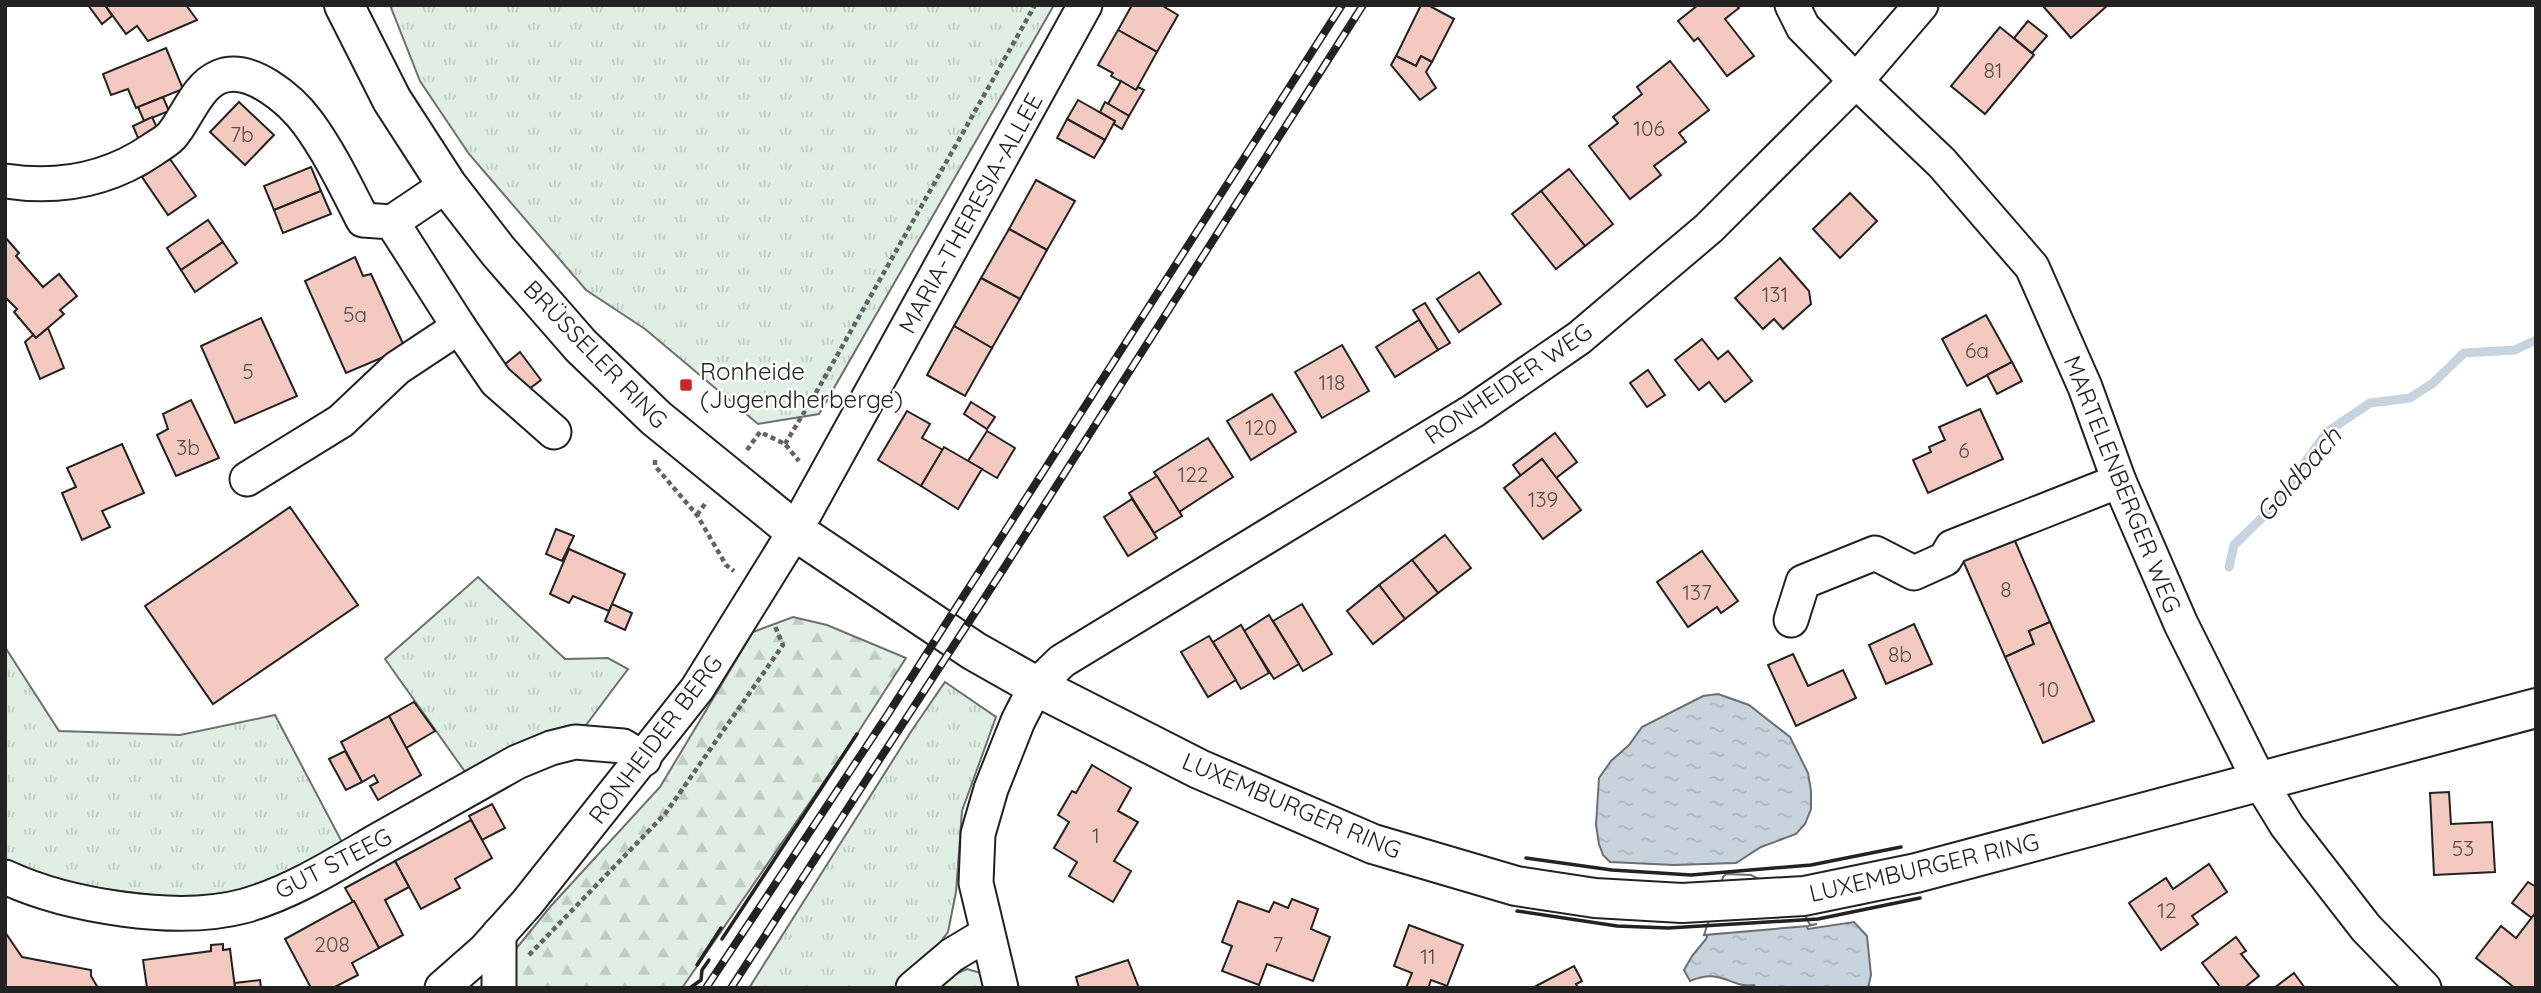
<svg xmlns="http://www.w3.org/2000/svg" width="2541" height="993" font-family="Quicksand,sans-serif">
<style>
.grass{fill:url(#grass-tufts);stroke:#6f6f6f;stroke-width:2}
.forest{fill:url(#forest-firs);stroke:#6f6f6f;stroke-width:2}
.water{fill:url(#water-ripples);stroke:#6f6f6f;stroke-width:2}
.pier{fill:#fff;stroke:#6f6f6f;stroke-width:2}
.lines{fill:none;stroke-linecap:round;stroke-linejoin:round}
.stream{stroke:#c7d3dd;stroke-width:9}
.building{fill:#f3c9c0;stroke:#222;stroke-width:2}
.minor-casing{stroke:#222;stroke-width:37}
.major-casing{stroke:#222;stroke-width:42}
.path{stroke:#646464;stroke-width:4.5;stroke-dasharray:5 3.5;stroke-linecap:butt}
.minor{stroke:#fff;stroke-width:33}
.major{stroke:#fff;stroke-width:38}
.rail-casing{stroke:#222;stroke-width:8}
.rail{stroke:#fff;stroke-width:5;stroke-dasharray:16;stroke-linecap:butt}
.wall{stroke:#222;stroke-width:3.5}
.poi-dot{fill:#c62828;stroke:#fff;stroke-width:2.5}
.labels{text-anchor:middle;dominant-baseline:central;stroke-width:5;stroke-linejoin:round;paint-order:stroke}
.number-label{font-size:21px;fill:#564c4a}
.street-label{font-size:24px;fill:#222;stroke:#fff}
.poi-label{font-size:24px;fill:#222;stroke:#fff;text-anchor:start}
.water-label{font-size:26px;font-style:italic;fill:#222;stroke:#fff}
</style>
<defs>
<pattern id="grass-tufts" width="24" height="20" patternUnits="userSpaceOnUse" patternTransform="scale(1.75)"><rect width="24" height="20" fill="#e0efe3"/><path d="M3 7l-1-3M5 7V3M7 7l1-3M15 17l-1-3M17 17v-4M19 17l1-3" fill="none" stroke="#c0cdc2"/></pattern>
<pattern id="forest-firs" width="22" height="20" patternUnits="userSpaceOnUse" patternTransform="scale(1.75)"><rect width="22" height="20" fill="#e0efe3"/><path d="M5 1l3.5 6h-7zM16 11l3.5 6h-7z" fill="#c0cdc2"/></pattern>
<pattern id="water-ripples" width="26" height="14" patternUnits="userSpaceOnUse" patternTransform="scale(1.75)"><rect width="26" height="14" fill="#c7d3dd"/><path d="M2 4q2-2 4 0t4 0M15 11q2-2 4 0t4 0" fill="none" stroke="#abb5bd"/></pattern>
</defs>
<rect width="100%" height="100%" fill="#fff"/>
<g class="grass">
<path d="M390,5H1054L819,414L758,424L645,329L586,290L469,154L420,81Z"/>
<path d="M478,577L565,659L608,658L628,669L586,725L549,731L468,776L385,659Z"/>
<path d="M5,647L59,731L180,735L275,715L343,844L252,890L190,900L74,885L5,864Z"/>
<path d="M945,682L996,717L962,811L956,892L948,932L923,965L901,988H749L912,730Z"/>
<path d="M967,969L981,973L987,988H935L937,982Z"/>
</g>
<path class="forest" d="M793,617L827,625L906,658L857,734L682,988H484L550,907L660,787L753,632Z"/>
<g class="water">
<path d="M1718,694L1749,705L1790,737L1808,773L1811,791V809L1805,824L1796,834L1761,847L1736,863L1674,865L1610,862L1603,855L1599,844L1596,825L1599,778L1611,761L1629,745L1642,727L1703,696Z"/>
<path d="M1726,878L1794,901L1808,929L1854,922L1867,936L1871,975L1868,988H1756L1754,985C1731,989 1723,967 1690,981L1684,970L1692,956L1706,939Z"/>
</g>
<path class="pier" d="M1726,874L1751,875L1796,898L1810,925L1817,924L1808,926L1704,935L1723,877Z"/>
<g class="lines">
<path class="stream" d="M2229,567L2234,545L2271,509L2327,432L2370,403L2410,398L2433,383L2464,353L2515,350L2536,340"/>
</g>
<g class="building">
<path d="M88,5H105L112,16L102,24Z"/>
<path d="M105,5H186L197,20L148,41L137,26L126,34Z"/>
<path d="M1132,5H1161L1178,15L1157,52L1118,30Z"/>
<path d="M1421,5H1428L1454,19L1432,62L1421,56L1416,66L1396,56Z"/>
<path d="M1698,5H1736L1739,8L1725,19L1754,56L1727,76L1698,38L1694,41L1678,21Z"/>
<path d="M2042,5H2108L2071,38Z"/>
<path d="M2028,21L2047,36L2032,53L2014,38Z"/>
<path d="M2000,27L2034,55L1985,114L1951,86Z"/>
<path d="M1118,30L1157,52L1136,90L1111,76L1113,73L1098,65Z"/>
<path d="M166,48L183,89L136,108L128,89L111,95L103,74Z"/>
<path d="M1396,56L1416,66L1421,56L1432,62L1426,72L1436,88L1420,100L1391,65Z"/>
<path d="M1670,61L1709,110L1679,133L1686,142L1654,166L1661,175L1630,199L1589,146L1618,123L1613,117L1642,94L1637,87Z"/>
<path d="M1121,81L1136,90L1138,87L1144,90L1129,116L1108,104Z"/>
<path d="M163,97L169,111L144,121L138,107Z"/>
<path d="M1078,100L1115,121L1105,140L1067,119Z"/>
<path d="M239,102L274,135L245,165L210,132Z"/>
<path d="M1105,102L1129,116L1122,129L1114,124L1115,121L1100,112Z"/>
<path d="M152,117L158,130L138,138L133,126Z"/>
<path d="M1067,119L1105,140L1094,158L1057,138Z"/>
<path d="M170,159L196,196L168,215L142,177Z"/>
<path d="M311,167L321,191L274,210L264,186Z"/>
<path d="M1569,169L1613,224L1585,246L1541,191Z"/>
<path d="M1036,180L1075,201L1047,250L1009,229Z"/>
<path d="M321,191L331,214L283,233L274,210Z"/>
<path d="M1541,191L1585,246L1556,269L1512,214Z"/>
<path d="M1850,193L1877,221L1840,258L1813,229Z"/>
<path d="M208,220L223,242L181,270L167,248Z"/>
<path d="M1009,229L1047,250L1020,299L981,278Z"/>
<path d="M5,237L19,253L16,256L43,287L59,274L77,296L60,310L64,314L36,338L14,312L17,309L5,297Z"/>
<path d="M223,242L237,263L195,292L181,270Z"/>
<path d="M355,257L363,276L371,274L405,348L346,373L305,281Z"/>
<path d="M1780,258L1809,291L1811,304L1783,329L1774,319L1763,329L1735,298Z"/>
<path d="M1479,272L1501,304L1459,332L1437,299Z"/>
<path d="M981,278L1020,299L992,348L954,326Z"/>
<path d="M1425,303L1450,343L1438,350L1413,310Z"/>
<path d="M1986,315L2012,362L1967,386L1942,339Z"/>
<path d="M261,318L297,396L235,423L201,346Z"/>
<path d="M1419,320L1438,350L1395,377L1376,347Z"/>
<path d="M954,326L992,348L965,396L927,375Z"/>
<path d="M48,328L64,368L40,379L25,342L33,335L36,338Z"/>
<path d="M1702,339L1718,359L1728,351L1752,381L1725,402L1709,382L1699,390L1675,360Z"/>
<path d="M1342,345L1369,391L1322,418L1295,372Z"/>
<path d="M520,352L541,380L525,392L504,365Z"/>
<path d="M2012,362L2022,381L1997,394L1987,375Z"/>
<path d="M1648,370L1665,395L1647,407L1630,383Z"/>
<path d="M1272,394L1296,432L1251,460L1227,421Z"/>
<path d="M191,400L219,458L176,476L157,435L168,429L163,414Z"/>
<path d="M971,402L995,417L987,429L964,414Z"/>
<path d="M1980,409L2003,459L1928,493L1913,460L1931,452L1929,447L1945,440L1939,427Z"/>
<path d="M907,411L930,424L922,438L943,450L921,486L878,460Z"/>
<path d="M987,431L1015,448L997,478L968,461Z"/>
<path d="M1555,433L1577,462L1556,478L1542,459L1521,476L1513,465Z"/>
<path d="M1208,438L1233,477L1179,512L1154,472Z"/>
<path d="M122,444L144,493L102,511L110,527L82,540L62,493L76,487L67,468Z"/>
<path d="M944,447L982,469L958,509L921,486Z"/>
<path d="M1542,459L1581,510L1543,539L1504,488Z"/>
<path d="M1157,476L1182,516L1154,533L1129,493Z"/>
<path d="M1132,499L1157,538L1128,556L1104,517Z"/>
<path d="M290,507L358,605L213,704L145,606Z"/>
<path d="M556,529L574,536L562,561L546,554Z"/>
<path d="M2012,534L2050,622L2029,631L2034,644L2005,657L1961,556Z"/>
<path d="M1445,535L1471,568L1438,593L1412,560Z"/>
<path d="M569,549L625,574L609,611L573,596L569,603L550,594Z"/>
<path d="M1702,551L1738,601L1721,613L1717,607L1688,627L1657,582Z"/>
<path d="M1412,560L1438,593L1405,619L1379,585Z"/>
<path d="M1379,585L1405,619L1373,644L1347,611Z"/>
<path d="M612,604L632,613L625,630L605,621Z"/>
<path d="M1302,604L1332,654L1303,671L1273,621Z"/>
<path d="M1269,615L1299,664L1274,679L1244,631Z"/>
<path d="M2050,622L2094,721L2043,743L2005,657L2034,644L2029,631Z"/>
<path d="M1914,624L1932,664L1886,684L1869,645Z"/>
<path d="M1241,625L1269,673L1241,689L1213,642Z"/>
<path d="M1209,636L1236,680L1208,697L1181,652Z"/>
<path d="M1793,654L1808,686L1843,670L1856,698L1796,726L1768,665Z"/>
<path d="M414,702L435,731L406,748L389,716Z"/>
<path d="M389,716L421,775L378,800L370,786L378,782L374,775L362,782L341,742Z"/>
<path d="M345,751L362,782L346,790L329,759Z"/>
<path d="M1092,765L1131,788L1118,811L1138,822L1114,861L1131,871L1113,902L1069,876L1077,862L1054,848L1069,822L1058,815L1072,791L1076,793Z"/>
<path d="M2449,792L2451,824L2492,822L2495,872L2434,875L2430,793Z"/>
<path d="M492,804L505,828L482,840L469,816Z"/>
<path d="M471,820L492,858L455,879L460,888L421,909L395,861Z"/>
<path d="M395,861L409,887L385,900L403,935L379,948L345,888Z"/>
<path d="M2209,864L2227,892L2192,916L2198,924L2161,950L2129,903L2166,878L2173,889Z"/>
<path d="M2528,882L2536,887V912L2532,918L2512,903Z"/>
<path d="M1292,899L1318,909L1311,929L1330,937L1313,981L1267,964L1259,985L1222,971L1232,946L1222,942L1238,901L1269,912L1274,902L1288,908Z"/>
<path d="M354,901L379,948L352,963L358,975L333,988H311L285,939Z"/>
<path d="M2536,912V988H2515L2476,958L2501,926L2516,938Z"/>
<path d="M1409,925L1463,945L1447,986L1431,980L1428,988H1406L1412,973L1394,966Z"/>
<path d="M5,932L22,957L91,970V976L98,988H5Z"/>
<path d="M2236,937L2246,951L2241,954L2259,976L2244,988H2221L2202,963Z"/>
<path d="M223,944V950L230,949L235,988H147L143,960L211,951V945Z"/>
<path d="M1128,960L1139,988H1079L1076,977Z"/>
<path d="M1574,966L1582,981L1576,984L1578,988H1537L1536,986Z"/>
<path d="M2294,973L2305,988H2274Z"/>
<path d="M260,980L261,988H235V983Z"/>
</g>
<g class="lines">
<defs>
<g id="minor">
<path d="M1792,5L1803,27L1856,81L1942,163L2032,267L2085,387L2119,481L2181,624L2260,782L2287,826L2366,928L2424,988"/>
<path d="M5,181C58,189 108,180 152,150C159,145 168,141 173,134C187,117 197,86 219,77C250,64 291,100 308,123C330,153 346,187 363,220L392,222L459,327L397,368L341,421L247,479"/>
<path d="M392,222L447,185"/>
<path d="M459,327L496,381L554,432"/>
<path d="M1791,620L1803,582L1875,553L1914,573L1945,559L1952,547L2119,481"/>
<path d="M5,877C67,906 177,924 244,906C290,893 332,867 373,843C421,816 469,789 517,762L551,748L575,742L623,746L644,759"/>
<path d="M442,988L484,951L527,903L697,689L795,531L1085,5"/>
<path d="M499,988V934"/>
<path d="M913,988L952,955L987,934"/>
<path d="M1001,988L976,883L978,834L991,789L1018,721L1036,686L1062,661L1473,411L1579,338L1709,228L1856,81L1921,5"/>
</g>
<path id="major" d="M344,5L392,100L447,185L498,251L581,346L656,418L795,531L974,651L1036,686L1199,769L1373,844L1516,886L1595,898L1682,903L1804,896L1916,873L2536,708"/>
</defs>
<use href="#minor" class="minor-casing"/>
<use href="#major" class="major-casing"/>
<g class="path">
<path d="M785,444L817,391L1035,5"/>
<path d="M747,450L760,432L785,444L799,461"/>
<path d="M655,460V466L697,515L726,565L734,571"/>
<path d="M697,515L707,501"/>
<path d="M529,955L665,814L783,645L774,624"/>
</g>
<use href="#minor" class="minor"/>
<use href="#major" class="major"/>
<defs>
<g id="rail">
<path d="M706,988L888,714L1342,5"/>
<path d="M731,988L1006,565L1363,5"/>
</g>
</defs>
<use href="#rail" class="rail-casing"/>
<use href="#rail" class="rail"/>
<g class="wall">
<path d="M1526,858L1612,870L1691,875L1811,865L1901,847"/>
<path d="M1517,911L1617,926L1668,928L1818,919L1920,898"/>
<path d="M722,939L857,734"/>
<path d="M697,965L721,928"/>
<path d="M690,988L701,980L702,970L709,960"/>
</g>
</g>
<rect class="poi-dot" x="679" y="378" width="14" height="14" rx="3.5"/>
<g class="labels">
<g class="number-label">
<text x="1993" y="70">81</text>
<text x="1649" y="128">106</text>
<text x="242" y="134">7b</text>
<text x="1775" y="294">131</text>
<text x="355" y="314">5a</text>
<text x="1977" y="350">6a</text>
<text x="248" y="371">5</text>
<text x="1332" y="382">118</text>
<text x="1261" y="427">120</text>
<text x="188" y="447">3b</text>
<text x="1964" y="450">6</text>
<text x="1193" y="474">122</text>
<text x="1543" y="499">139</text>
<text x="2006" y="589">8</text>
<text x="1697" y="592">137</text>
<text x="1900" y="654">8b</text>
<text x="2049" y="689">10</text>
<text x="1096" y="835">1</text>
<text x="2463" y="848">53</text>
<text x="2167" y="910">12</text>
<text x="332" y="944">208</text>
<text x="1278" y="944">7</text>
<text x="1428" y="956">11</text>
</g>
<g class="street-label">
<text transform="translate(970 213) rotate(-61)">MARIA-THERESIA-ALLEE</text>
<text transform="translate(596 354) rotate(46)">BRÜSSELER RING</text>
<text transform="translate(1508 383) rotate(-34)">RONHEIDER WEG</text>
<text transform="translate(2123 484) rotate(68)">MARTELENBERGER WEG</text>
<text transform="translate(655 739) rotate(-53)">RONHEIDER BERG</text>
<text transform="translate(1292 805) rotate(23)">LUXEMBURGER RING</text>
<text transform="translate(333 863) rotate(-27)">GUT STEEG</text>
<text transform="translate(1924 867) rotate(-13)">LUXEMBURGER RING</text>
</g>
<g class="poi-label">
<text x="700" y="371">Ronheide<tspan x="700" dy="28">(Jugendherberge)</tspan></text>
</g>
<g class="water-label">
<text transform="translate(2298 474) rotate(-49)">Goldbach</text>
</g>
</g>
<rect width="2541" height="993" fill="none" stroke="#222222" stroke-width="14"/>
</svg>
